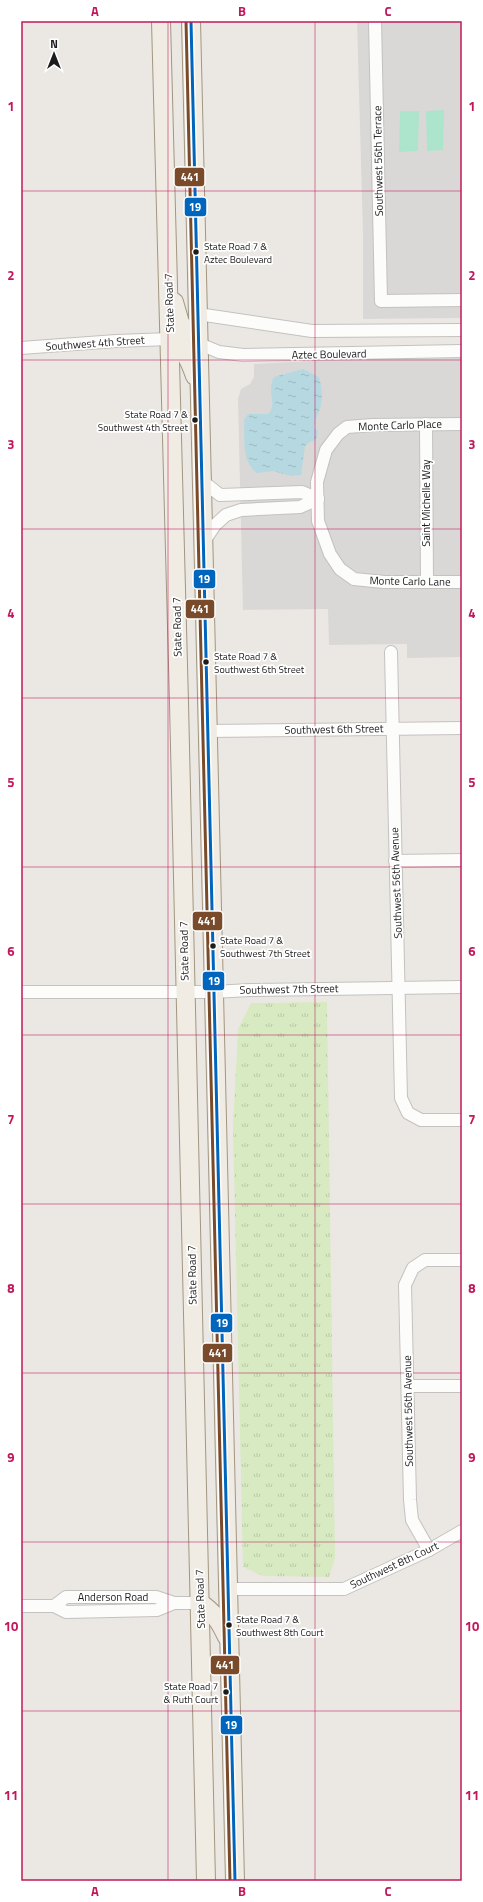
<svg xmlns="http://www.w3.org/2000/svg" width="483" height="1902" font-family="'Titillium Web',sans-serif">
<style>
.residential{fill:#dad8d6}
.grass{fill:url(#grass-tufts)}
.pitch{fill:#ade4cc}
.water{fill:url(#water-ripples)}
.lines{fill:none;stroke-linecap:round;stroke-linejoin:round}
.street-casing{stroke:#c3c2c0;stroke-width:14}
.primary-casing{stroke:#a19681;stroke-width:20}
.street{stroke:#fcfcfb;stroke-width:12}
.primary{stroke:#f0ebe3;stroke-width:18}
.bus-1-casing{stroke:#fff;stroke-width:6}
.bus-2-casing{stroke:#fff;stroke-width:6}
.bus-1{stroke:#0065bd;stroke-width:3}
.bus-2{stroke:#7a4b2a;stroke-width:3}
.grid{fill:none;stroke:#c2185b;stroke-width:1;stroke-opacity:0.55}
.bus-dot{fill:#1c1c1c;stroke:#fff;stroke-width:1.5}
.labels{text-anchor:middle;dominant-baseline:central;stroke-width:3.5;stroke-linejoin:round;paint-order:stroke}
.bus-label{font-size:10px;fill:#1c1c1c;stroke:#fff;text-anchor:start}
.street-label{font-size:11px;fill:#1c1c1c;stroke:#fff}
.line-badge{stroke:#fff;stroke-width:1.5}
.badge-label{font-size:11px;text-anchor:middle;font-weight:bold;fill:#fff}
.neatline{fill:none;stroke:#c2185b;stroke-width:1.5}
.grid-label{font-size:13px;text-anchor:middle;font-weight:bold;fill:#c2185b}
</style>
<defs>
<pattern id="grass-tufts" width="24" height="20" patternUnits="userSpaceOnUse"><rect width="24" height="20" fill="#d8eac1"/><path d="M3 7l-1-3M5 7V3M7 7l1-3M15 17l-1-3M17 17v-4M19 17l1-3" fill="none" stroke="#b9c8a5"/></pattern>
<pattern id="water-ripples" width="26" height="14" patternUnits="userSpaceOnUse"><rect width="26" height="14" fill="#b6d8e0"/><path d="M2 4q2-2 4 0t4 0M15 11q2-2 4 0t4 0" fill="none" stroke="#9cb9c0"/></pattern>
</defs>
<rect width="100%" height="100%" fill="#ebe8e4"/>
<g class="residential">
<path d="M357,21H462V318L363,319V233Z"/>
<path d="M462,358V657L407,658V644L329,645L328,609L243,610L238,399L241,389L250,384L254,377V364L344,359Z"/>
</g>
<path class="grass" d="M327,1002L335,1558L329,1577L263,1576L243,1567L233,1127L238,1029L251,1003Z"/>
<g class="pitch">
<path d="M444,110L443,150L427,151L426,111Z"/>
<path d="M400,111H419L418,151L399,152Z"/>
</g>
<path class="water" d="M303,369L319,377C322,387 323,399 320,409C317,416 315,420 314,427L318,431L316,440L310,442L305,446L301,475L291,476L273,471L257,473C241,462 245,438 244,420L248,414H268C278,405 266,391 274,377Z"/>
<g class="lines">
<defs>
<g id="street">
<path d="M375,21L381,301L462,300"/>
<path d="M198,314L312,331L462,330"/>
<path d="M197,343L219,352L243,355L462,351"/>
<path d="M21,348L116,341L170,339"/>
<path d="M426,424L427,582"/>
<path d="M462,424L373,425L347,427L338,434L326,450L317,482L318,521L330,554L340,569L354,579L384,582H462"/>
<path d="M201,480L220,495L302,492L318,499"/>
<path d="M203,543L215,525L226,515L241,510L300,507L318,499"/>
<path d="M391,652L401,1098L408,1113L421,1120H462"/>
<path d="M207,731L462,728"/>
<path d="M395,861L462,860"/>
<path d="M21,992H213L250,990L462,987"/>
<path d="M408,1386H462"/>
<path d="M429,1550L412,1520L410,1500L405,1285L413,1268L425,1260H462"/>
<path d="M228,1589H344L429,1550L462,1531"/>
<path d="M21,1606H54L66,1612L157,1610L174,1603H200"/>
<path d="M54,1606L66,1597H156L174,1603"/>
</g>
<g id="primary">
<path d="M161,21L179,703L206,1881"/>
<path d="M191,21L235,1881"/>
<path d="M174,302L180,323L197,343"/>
<path d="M170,339C185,350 189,359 195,376"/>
<path d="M200,1603C214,1612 220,1622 227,1637"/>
</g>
</defs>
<use href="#street" class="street-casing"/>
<use href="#primary" class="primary-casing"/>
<use href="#street" class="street"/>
<use href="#primary" class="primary"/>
<defs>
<path id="bus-1" d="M191,21L235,1881"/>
<path id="bus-2" d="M186,21L230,1881"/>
</defs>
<use href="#bus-1" class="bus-1-casing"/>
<use href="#bus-2" class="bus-2-casing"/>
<use href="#bus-1" class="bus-1"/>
<use href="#bus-2" class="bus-2"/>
</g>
<path class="grid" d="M168,21V1881M315,21V1881M21,191H462M21,360H462M21,529H462M21,698H462M21,867H462M21,1035H462M21,1204H462M21,1373H462M21,1542H462M21,1711H462"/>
<g class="bus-dot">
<circle cx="196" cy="252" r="3.5"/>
<circle cx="195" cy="420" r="3.5"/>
<circle cx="206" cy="662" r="3.5"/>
<circle cx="213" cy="946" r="3.5"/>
<circle cx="229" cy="1625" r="3.5"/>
<circle cx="226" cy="1692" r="3.5"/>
</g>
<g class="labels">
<g class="bus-label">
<text x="204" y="246">State Road 7 &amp;<tspan x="204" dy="13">Aztec Boulevard</tspan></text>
<text x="188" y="414" text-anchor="end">State Road 7 &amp;<tspan x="188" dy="13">Southwest 4th Street</tspan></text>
<text x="214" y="656">State Road 7 &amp;<tspan x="214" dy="13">Southwest 6th Street</tspan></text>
<text x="220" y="940">State Road 7 &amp;<tspan x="220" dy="13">Southwest 7th Street</tspan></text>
<text x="236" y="1619">State Road 7 &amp;<tspan x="236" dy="13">Southwest 8th Court</tspan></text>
<text x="218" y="1686" text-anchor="end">State Road 7<tspan x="218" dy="13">&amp; Ruth Court</tspan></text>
</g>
<g class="street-label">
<text transform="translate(378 161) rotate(-91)">Southwest 56th Terrace</text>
<text transform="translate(169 303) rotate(-92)">State Road 7</text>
<text transform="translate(95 343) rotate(-4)">Southwest 4th Street</text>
<text transform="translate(329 354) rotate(-1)">Aztec Boulevard</text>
<text transform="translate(400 425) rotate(-2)">Monte Carlo Place</text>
<text transform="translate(426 503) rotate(-90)">Saint Michelle Way</text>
<text transform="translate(410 581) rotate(1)">Monte Carlo Lane</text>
<text transform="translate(177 627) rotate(-91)">State Road 7</text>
<text transform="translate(334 729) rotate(-1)">Southwest 6th Street</text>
<text transform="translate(396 883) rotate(-92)">Southwest 56th Avenue</text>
<text transform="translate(184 951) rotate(-91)">State Road 7</text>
<text transform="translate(289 989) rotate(-1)">Southwest 7th Street</text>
<text transform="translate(192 1275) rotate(-91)">State Road 7</text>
<text transform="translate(408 1411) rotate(-91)">Southwest 56th Avenue</text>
<text transform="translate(394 1565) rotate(-25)">Southwest 8th Court</text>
<text x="113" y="1597">Anderson Road</text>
<text transform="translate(200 1599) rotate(-92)">State Road 7</text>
</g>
</g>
<g class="line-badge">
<rect x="174" y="167" width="31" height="20" rx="4" fill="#7a4b2a"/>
<rect x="184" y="197" width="23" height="20" rx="4" fill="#0065bd"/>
<rect x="193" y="569" width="23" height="20" rx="4" fill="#0065bd"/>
<rect x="185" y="599" width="30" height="20" rx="4" fill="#7a4b2a"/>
<rect x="192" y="911" width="31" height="20" rx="4" fill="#7a4b2a"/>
<rect x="202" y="971" width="23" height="20" rx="4" fill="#0065bd"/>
<rect x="210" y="1313" width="23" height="20" rx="4" fill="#0065bd"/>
<rect x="202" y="1343" width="31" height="20" rx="4" fill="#7a4b2a"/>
<rect x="210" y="1655" width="30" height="20" rx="4" fill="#7a4b2a"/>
<rect x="220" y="1715" width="23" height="20" rx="4" fill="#0065bd"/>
</g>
<g class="badge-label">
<text x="190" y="181">441</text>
<text x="195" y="211">19</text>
<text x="204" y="583">19</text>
<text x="200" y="613">441</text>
<text x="207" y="925">441</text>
<text x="214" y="985">19</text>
<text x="222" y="1327">19</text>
<text x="218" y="1357">441</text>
<text x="225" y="1669">441</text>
<text x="231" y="1729">19</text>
</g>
<rect width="483" height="1902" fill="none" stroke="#ffffff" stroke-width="44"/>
<g transform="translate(54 54)" stroke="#ffffff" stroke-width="3" paint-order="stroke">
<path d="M0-3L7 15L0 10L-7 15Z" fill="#1c1c1c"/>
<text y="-6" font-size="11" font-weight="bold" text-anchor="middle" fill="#1c1c1c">N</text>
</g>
<rect x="22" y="22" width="439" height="1858" class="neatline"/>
<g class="grid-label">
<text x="95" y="16">A</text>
<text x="242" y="16">B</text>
<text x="388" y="16">C</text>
<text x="11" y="111">1</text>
<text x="472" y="111">1</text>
<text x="11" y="280">2</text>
<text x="472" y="280">2</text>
<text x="11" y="449">3</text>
<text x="472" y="449">3</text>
<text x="11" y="618">4</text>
<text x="472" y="618">4</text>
<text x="11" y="787">5</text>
<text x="472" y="787">5</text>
<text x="11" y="956">6</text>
<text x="472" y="956">6</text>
<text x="11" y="1124">7</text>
<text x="472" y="1124">7</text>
<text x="11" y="1293">8</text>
<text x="472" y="1293">8</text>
<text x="11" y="1462">9</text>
<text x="472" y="1462">9</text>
<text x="11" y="1631">10</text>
<text x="472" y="1631">10</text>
<text x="11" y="1800">11</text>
<text x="472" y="1800">11</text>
<text x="95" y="1896">A</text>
<text x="242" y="1896">B</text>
<text x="388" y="1896">C</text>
</g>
</svg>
